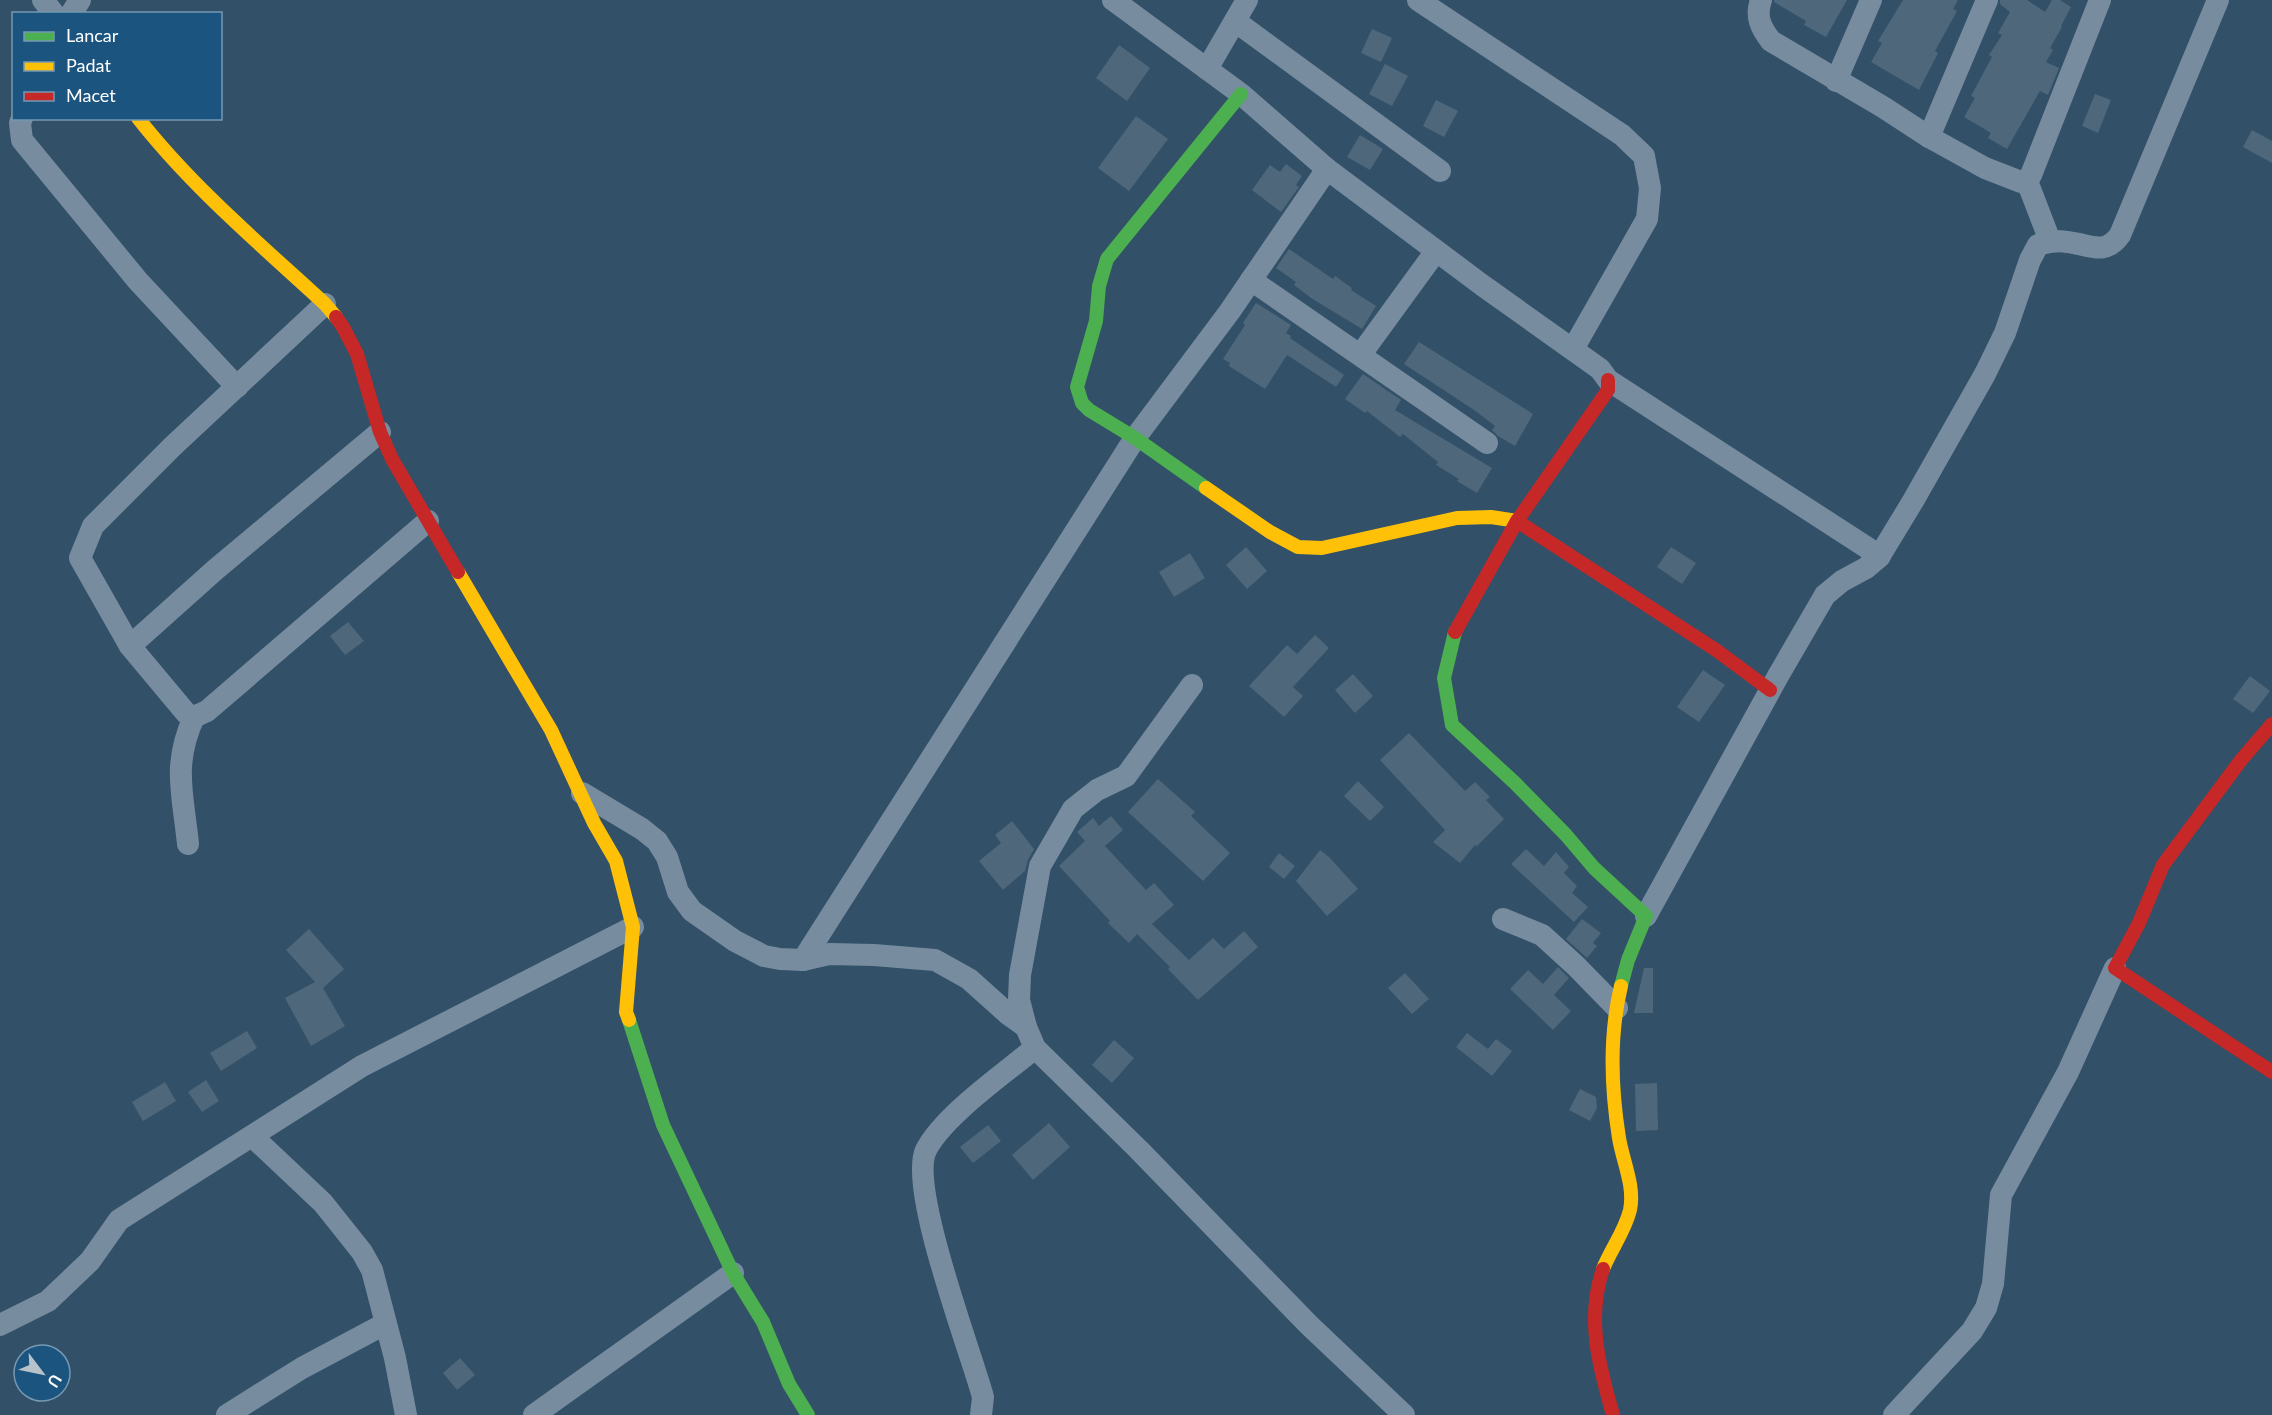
<svg xmlns="http://www.w3.org/2000/svg" width="2272" height="1415" font-family="Lato,sans-serif">
<style>
.building{fill:#4e677a}
.lines{fill:none;stroke-linecap:round;stroke-linejoin:round}
.street{stroke:#778d9f;stroke-width:22}
.fast{stroke:#4caf50;stroke-width:14}
.slow{stroke:#ffc107;stroke-width:14}
.jam{stroke:#c62828;stroke-width:14}
</style>
<rect width="100%" height="100%" fill="#325068"/>
<g class="building">
<path d="M1774,0H1847L1826,37L1804,25L1806,21L1774,2Z"/>
<path d="M1903,0H1958L1953,9L1957,11L1935,51L1938,53L1919,90L1871,62L1882,43L1878,41Z"/>
<path d="M2000,0H2027L2045,12L2052,0H2060L2071,7L2061,26L2062,27L2050,48L2053,50L2046,62L2059,68L2048,95L2040,91L2007,149L1988,138L1991,133L1964,117L1975,98L1971,96L1992,57L1989,55L2002,35L1998,33L2010,12L2000,4Z"/>
<path d="M1372,29L1392,38L1381,62L1361,53Z"/>
<path d="M1119,45L1150,68L1127,101L1096,78Z"/>
<path d="M1385,64L1408,76L1392,106L1369,94Z"/>
<path d="M2095,94L2111,100L2098,133L2082,126Z"/>
<path d="M1436,100L1458,111L1444,137L1423,126Z"/>
<path d="M1136,116L1168,139L1129,191L1098,168Z"/>
<path d="M2252,130L2272,141V163L2243,147Z"/>
<path d="M1360,135L1383,149L1370,170L1347,157Z"/>
<path d="M1286,164L1302,176L1296,185L1299,187L1281,212L1252,190L1270,165L1280,172Z"/>
<path d="M1289,249L1333,279L1335,276L1352,288L1351,290L1376,306L1362,329L1311,298L1294,285L1296,282L1276,268Z"/>
<path d="M1256,303L1291,325L1286,333L1291,336L1290,338L1344,375L1336,387L1287,355L1265,389L1229,366L1230,363L1223,359L1245,325L1243,323Z"/>
<path d="M1419,342L1533,414L1515,446L1498,436L1492,430L1495,426L1474,410L1404,364Z"/>
<path d="M1363,374L1401,400L1395,410L1492,468L1477,493L1457,481L1459,479L1436,465L1438,462L1403,434L1400,437L1367,411L1365,413L1345,399Z"/>
<path d="M1246,547L1267,571L1247,589L1226,565Z"/>
<path d="M1671,547L1696,563L1682,584L1657,567Z"/>
<path d="M1190,553L1205,578L1174,597L1159,572Z"/>
<path d="M348,622L364,641L345,655L330,636Z"/>
<path d="M1315,635L1329,648L1293,687L1303,696L1284,717L1249,686L1287,645L1297,654Z"/>
<path d="M1703,670L1725,685L1699,722L1677,707Z"/>
<path d="M1353,674L1373,696L1355,713L1335,690Z"/>
<path d="M2250,676L2270,691L2253,713L2233,699Z"/>
<path d="M1409,733L1465,791L1475,782L1490,797L1486,800L1504,819L1477,846L1475,845L1460,863L1433,842L1445,830L1380,760Z"/>
<path d="M1158,779L1195,812L1191,816L1230,853L1203,881L1128,812Z"/>
<path d="M1358,781L1384,807L1370,821L1344,796Z"/>
<path d="M1111,816L1123,830L1105,846L1146,890L1154,883L1174,905L1152,924L1189,960L1213,938L1224,949L1244,931L1258,947L1198,1000L1168,969L1170,967L1137,934L1129,943L1108,923L1110,921L1059,866L1085,841L1077,832L1093,818L1099,826Z"/>
<path d="M1012,821L1034,849L1028,860L1025,871L1003,890L979,861L1001,843L995,835Z"/>
<path d="M1526,849L1544,866L1556,852L1569,867L1564,873L1577,886L1572,893L1588,907L1574,922L1511,864Z"/>
<path d="M1320,850L1329,857L1358,889L1327,916L1296,881Z"/>
<path d="M1279,853L1295,866L1284,879L1269,867Z"/>
<path d="M1582,919L1601,933L1593,943L1597,946L1587,958L1566,939Z"/>
<path d="M309,929L344,969L323,988L345,1026L311,1046L285,998L315,982L286,950Z"/>
<path d="M1558,967L1569,978L1554,995L1571,1011L1553,1030L1510,989L1528,970L1543,984Z"/>
<path d="M1644,968H1653V1013H1634Z"/>
<path d="M1405,973L1429,999L1412,1014L1388,988Z"/>
<path d="M247,1031L257,1048L221,1071L210,1053Z"/>
<path d="M1467,1033L1488,1049L1496,1039L1512,1051L1492,1076L1456,1047Z"/>
<path d="M1114,1040L1134,1058L1112,1083L1092,1065Z"/>
<path d="M206,1080L219,1101L202,1112L188,1092Z"/>
<path d="M165,1082L176,1101L143,1121L132,1102Z"/>
<path d="M1657,1083L1658,1130L1636,1131L1635,1084Z"/>
<path d="M1580,1089L1596,1097L1597,1108L1590,1121L1569,1110Z"/>
<path d="M1049,1123L1070,1147L1033,1180L1012,1155Z"/>
<path d="M988,1125L1001,1141L973,1163L960,1147Z"/>
<path d="M460,1358L475,1375L457,1390L443,1373Z"/>
</g>
<g class="lines">
<g class="street">
<path d="M43,0L54,14"/>
<path d="M1113,0L1241,94L1327,169L1482,285L1600,369L1608,380L1880,556"/>
<path d="M1418,0L1622,135L1644,156L1650,188L1647,219L1573,349"/>
<path d="M1761,0C1755,17 1761,28 1771,41L1883,107L1929,137L1985,168L2021,182L2027,181L2031,175L2100,0"/>
<path d="M71,14L80,0"/>
<path d="M1235,21L1440,171"/>
<path d="M1207,69L1247,0"/>
<path d="M1836,81L1871,0"/>
<path d="M22,118L20,123L22,140L138,281L237,387"/>
<path d="M1929,137L1987,0"/>
<path d="M2027,181L2050,241"/>
<path d="M1251,280L1487,443"/>
<path d="M325,304L173,446L93,526L80,558L130,646L186,713L194,717L207,711L428,521"/>
<path d="M1361,354L1436,251"/>
<path d="M130,646L215,570L380,432"/>
<path d="M1192,685L1126,776L1097,790L1073,809L1040,866L1020,975L1019,1000L1026,1027L1035,1048L1139,1150L1309,1325L1404,1415"/>
<path d="M582,793L642,829L657,841L667,857L678,892L692,911L735,941L764,956L780,959L803,960L829,954L874,955L935,960L969,979L1008,1014L1026,1027"/>
<path d="M188,844C183,794 172,765 194,717"/>
<path d="M1646,916L1778,676L1825,595L1842,581L1866,568L1879,557L1913,501L1985,374L2005,333L2030,260L2038,245C2048,242 2057,240 2067,242C2089,244 2104,257 2120,235L2218,0"/>
<path d="M1503,919L1542,935L1576,966L1617,1008"/>
<path d="M803,960L1135,438L1230,311L1327,169"/>
<path d="M253,1137L323,1203L362,1252L372,1270L395,1358L406,1415"/>
<path d="M0,1325L48,1301L90,1261L119,1220L362,1066L633,927"/>
<path d="M227,1415L302,1368L379,1327L387,1328"/>
<path d="M534,1415L733,1273"/>
<path d="M981,1415L983,1397C971,1352 908,1188 926,1150C943,1116 1005,1073 1035,1048"/>
<path d="M1894,1415L1972,1331L1986,1308L1993,1284L2001,1195L2068,1072L2115,968"/>
</g>
<g class="fast">
<path d="M1206,488L1135,438L1089,410L1082,403L1077,387L1096,321L1099,286L1107,259L1241,94"/>
<path d="M1455,632L1444,678L1452,725L1515,783L1566,835L1594,868L1646,916L1628,960L1621,986"/>
<path d="M629,1020L663,1125L733,1273L763,1322L789,1384L808,1415"/>
</g>
<g class="slow">
<path d="M138,118C192,187 261,245 325,304L336,317"/>
<path d="M1206,488L1270,532L1298,547L1322,548L1457,518L1491,517L1517,521"/>
<path d="M458,572L551,730L594,823L616,861L633,927L626,1012L629,1020"/>
<path d="M1603,1269C1611,1249 1625,1231 1630,1210C1635,1186 1623,1162 1619,1138C1611,1088 1609,1036 1621,986"/>
</g>
<g class="jam">
<path d="M336,317L343,327L357,354L380,432L392,459L458,572"/>
<path d="M1517,521L1716,650L1770,690"/>
<path d="M1455,632L1517,521L1608,390V380"/>
<path d="M2272,724L2241,760L2163,865L2139,923L2115,968L2272,1072"/>
<path d="M1603,1269C1586,1319 1599,1366 1613,1415"/>
</g>
</g>
<rect x="12" y="12" width="210" height="108" fill="#1b547f" stroke="#7698b2" stroke-width="1.5"/>
<rect x="24" y="32" width="30" height="9" fill="#4caf50" stroke="#7698b2" stroke-width="1.5"/>
<text x="66" y="42" font-size="18" fill="#ffffff">Lancar</text>
<rect x="24" y="62" width="30" height="9" fill="#ffc107" stroke="#7698b2" stroke-width="1.5"/>
<text x="66" y="72" font-size="18" fill="#ffffff">Padat</text>
<rect x="24" y="92" width="30" height="9" fill="#c62828" stroke="#7698b2" stroke-width="1.5"/>
<text x="66" y="102" font-size="18" fill="#ffffff">Macet</text>
<g transform="translate(42 1373) rotate(122)"><circle r="28" fill="#1b547f" stroke="#7698b2" stroke-width="1.5"/>
<path d="M0-4.5L10 22L0 15L-10 22Z" fill="#b7c2ca"/>
<text y="-9" font-size="16" font-weight="bold" text-anchor="middle" fill="#ffffff">U</text>
</g>
</svg>
